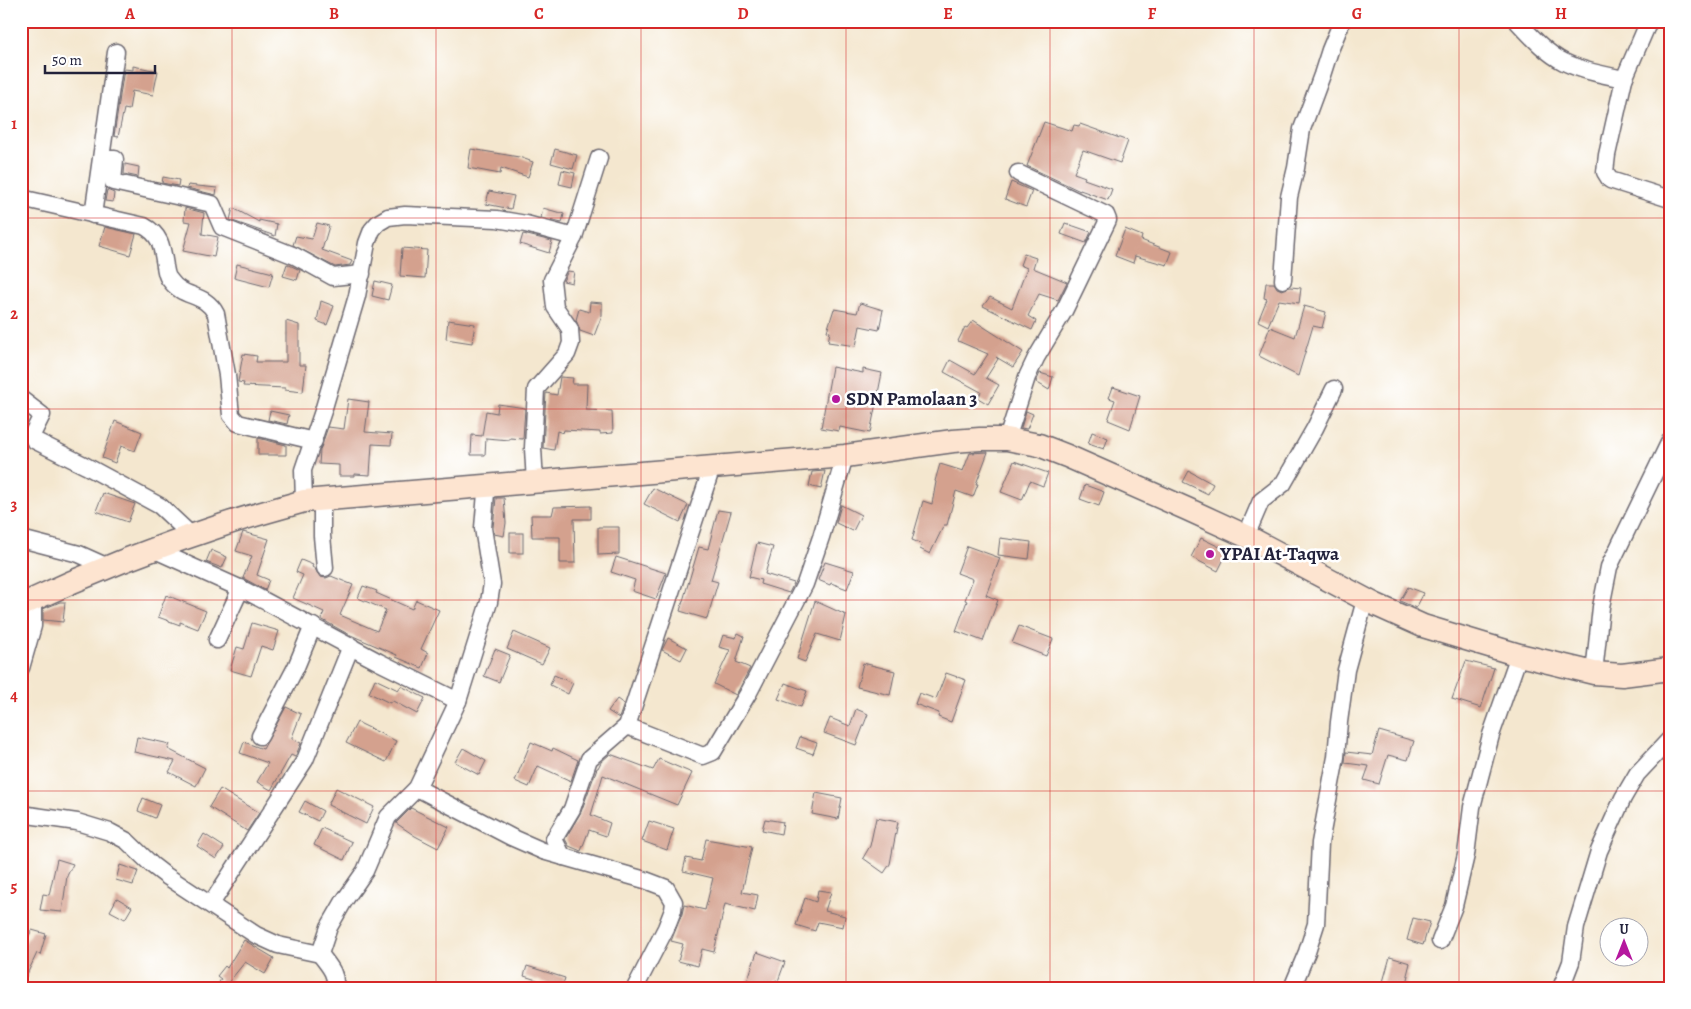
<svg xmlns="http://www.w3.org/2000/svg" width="1691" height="1009" font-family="Alegreya,serif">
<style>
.building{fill:#d4a18e}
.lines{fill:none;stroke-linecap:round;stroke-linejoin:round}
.street-casing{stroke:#6c676f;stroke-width:19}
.secondary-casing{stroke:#6c676f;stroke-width:25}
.street{stroke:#fff;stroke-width:16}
.secondary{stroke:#fde4d0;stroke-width:22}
.grid{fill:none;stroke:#d62828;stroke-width:1;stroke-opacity:0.55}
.poi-dot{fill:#b5179e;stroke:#fff;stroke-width:2}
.labels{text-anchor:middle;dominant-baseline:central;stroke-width:5;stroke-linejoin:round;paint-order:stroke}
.poi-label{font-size:19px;font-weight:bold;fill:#22223b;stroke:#fff;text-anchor:start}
.neatline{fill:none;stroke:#d62828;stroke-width:2}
.grid-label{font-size:16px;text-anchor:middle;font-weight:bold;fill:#d62828}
</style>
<rect width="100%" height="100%" fill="#fff"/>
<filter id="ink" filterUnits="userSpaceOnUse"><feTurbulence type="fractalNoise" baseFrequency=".02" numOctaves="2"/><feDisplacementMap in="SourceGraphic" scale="10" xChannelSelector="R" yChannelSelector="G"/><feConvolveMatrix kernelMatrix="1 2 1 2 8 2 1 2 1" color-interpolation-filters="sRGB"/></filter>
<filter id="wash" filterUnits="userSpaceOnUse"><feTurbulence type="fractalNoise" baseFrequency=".0096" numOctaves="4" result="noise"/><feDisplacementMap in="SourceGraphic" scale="20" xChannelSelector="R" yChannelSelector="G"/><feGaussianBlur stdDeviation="1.12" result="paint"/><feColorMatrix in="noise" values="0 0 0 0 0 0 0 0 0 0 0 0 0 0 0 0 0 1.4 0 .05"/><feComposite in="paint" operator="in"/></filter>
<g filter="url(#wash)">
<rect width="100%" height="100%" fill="#f4e7cf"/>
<g id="blocks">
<g class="building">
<path d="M133,66L158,71L153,95L132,91L129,110L124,109L118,137L114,136L124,69L133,70Z"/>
<path d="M1044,122L1072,131L1074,125L1079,126L1080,124L1128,141L1120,163L1083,150L1074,173L1085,177L1084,179L1112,189L1108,200L1080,190V191L1027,166Z"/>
<path d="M471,149L519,157L533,162L528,177L501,168L500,174L468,168Z"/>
<path d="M555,149L577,155L573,169L551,163Z"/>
<path d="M125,164L139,167L138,177L124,174Z"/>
<path d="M562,170L575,173L572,187L559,184Z"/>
<path d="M163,177L179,180L178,186L162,183Z"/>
<path d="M1011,182L1032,191L1026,207L1005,199Z"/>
<path d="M188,185L217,188L216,195L187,188Z"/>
<path d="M107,190L114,193L113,202L105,201Z"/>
<path d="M489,191L514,196L511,209L486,204Z"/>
<path d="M185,208L204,213L202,234L218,237L214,257L183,251L191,222L184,221Z"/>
<path d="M233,208L259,222V220L277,224L275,236L230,220Z"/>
<path d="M543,208L564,214L562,223L541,218Z"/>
<path d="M317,223L329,226L322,250L352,261L350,265L335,267L293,245L296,236L312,239Z"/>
<path d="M1065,223L1091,232L1086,243L1061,234Z"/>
<path d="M105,227L136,234L130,255L99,246Z"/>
<path d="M1125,229L1142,236L1141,240L1172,252L1167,265L1135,256L1133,263L1115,256Z"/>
<path d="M523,234L552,241L549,253L520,244Z"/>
<path d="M402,248L427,250L425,278L400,276Z"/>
<path d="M1024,254L1036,258L1033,268L1067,282L1058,300L1039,294L1028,316L1036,321L1032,330L983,306L990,297L1012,308L1027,268L1020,265Z"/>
<path d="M237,264L273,273L269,287L234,278Z"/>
<path d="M287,264L300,270L297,280L283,276Z"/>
<path d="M568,271L574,272L572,283L563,281Z"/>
<path d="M375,281L392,285L388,300L372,296Z"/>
<path d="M1266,283H1274L1277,288L1282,290L1290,287L1301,288L1299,303L1279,300L1268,326L1258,321L1267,299L1264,298Z"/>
<path d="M321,301L334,306L327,325L317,321Z"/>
<path d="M590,302L602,303V315L594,336L580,331L576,320L579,309L589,312Z"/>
<path d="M860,303L883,310L879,330L860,326L856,346L828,342L830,332L827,331L834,309L857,313Z"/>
<path d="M1304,306L1326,312L1322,328L1313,326L1298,376L1259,356L1270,327L1295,337Z"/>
<path d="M448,320L475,324L472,343L446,339Z"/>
<path d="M973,320L1023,352L1013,367L996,357L998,359L986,378L999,385L988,404L978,398L981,392L944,372L950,360L975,374L988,354L958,341L965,327L967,328Z"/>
<path d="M286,321L299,325V365H306L303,392L285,390V388L243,386L244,383L238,382L243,354L257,356L256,362H286Z"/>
<path d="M832,367L863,373V369L882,373L870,433L840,427L839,431L821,428Z"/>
<path d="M1040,373L1053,377L1049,390L1036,382Z"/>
<path d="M560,377L573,378L572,384H587L586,410L612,411L613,433L600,434V432L564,430L563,433L557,431L554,450L543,448L546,393L557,395Z"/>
<path d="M1113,387L1140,396L1130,429L1108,420L1115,400L1109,398Z"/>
<path d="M348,399L369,402L365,432L392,434L391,445L372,444L370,475L355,474V476H339V465L319,464L320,450L328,427L344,429Z"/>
<path d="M498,404L525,408L523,439L510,438V440L486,438L485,455H471L472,435L482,436L486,411L497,413Z"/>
<path d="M270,411L289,415L287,424L268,420Z"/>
<path d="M1026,411L1033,414L1027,429L1021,428Z"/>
<path d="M115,421L142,432L135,451L121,446L115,463L102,458Z"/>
<path d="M1092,432L1108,438L1104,449L1088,444Z"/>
<path d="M258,438L286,445V455H258Z"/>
<path d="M988,452L976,484H978L973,497L956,491L947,525H944L930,554L920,549L922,544L912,540L923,501L932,504L936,482L935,481L940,464L963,471L970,453Z"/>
<path d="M1014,461L1048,473L1043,486L1030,481L1022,500L1001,492Z"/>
<path d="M825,471L821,489L809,486L812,472Z"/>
<path d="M1189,471L1213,484L1208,494L1183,482Z"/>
<path d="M1085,485L1104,492L1099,506L1080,499Z"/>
<path d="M653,488L688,505L680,522L644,504Z"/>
<path d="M103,493L135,504L128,522L96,511Z"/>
<path d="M496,498H504L506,523L504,536L494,534L493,528Z"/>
<path d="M841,505L861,515L853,531L836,523Z"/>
<path d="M591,506V519H574L575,563H560V537H532L531,515H552L554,507Z"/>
<path d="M718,510L731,512L711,580L718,582L707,619L680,611L699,547L708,549Z"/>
<path d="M598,527H619V554L598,555Z"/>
<path d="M243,532L269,539L257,575L269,580L265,590L243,578L252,556L236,551Z"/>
<rect x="510" y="533" width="13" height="20"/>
<path d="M1000,538L1031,542L1029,559L998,555Z"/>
<path d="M1201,538L1228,551L1218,571L1191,557Z"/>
<path d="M757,543L773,547L765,574L794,583L789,593L760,584L761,580L749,577Z"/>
<path d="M967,546L1000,558L986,595L998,600L983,641L956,631L967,601L965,600L973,579L957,573Z"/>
<path d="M211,550L227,557L222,568L206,562Z"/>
<path d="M616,557L666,573L656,599L632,591L635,580L611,572Z"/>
<path d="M301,560L313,565L312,567L315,569L320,577L326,578L331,576L353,585L340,615L377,631L386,610L358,598L363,586L377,591L376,593L412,609L416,600L439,610L421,649L428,653L422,668L396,657L397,655L346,633L321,619L324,612L293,598L303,575L296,572Z"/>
<path d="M825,562L854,571L847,589L831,583L830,585L818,580Z"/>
<path d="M1408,587L1424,593L1416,608L1400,601Z"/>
<path d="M166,595L206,611L198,629L180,622V625L158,617Z"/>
<path d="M815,601L846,615L840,641L817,634L805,662L797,659Z"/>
<path d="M60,602H65L63,622L43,620V609Z"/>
<path d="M252,623L279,631L273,650L261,646L251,676L230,670L237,647L244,649Z"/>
<path d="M1019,626L1053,639L1046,656L1012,643Z"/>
<path d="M514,632L550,648L542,664L507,649Z"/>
<path d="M738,633L744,636L736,662L750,668L736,695L714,684L730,650L719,647L723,635L736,638Z"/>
<path d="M668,638L687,648L681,660L662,650Z"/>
<path d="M495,649L510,655L499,682L484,676Z"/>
<path d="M1466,661L1494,668L1481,708L1452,699Z"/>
<path d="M863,663L895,671L890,695L857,687Z"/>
<path d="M946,673L966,680L951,722L938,717L939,713L915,704L919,693L936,699Z"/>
<path d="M554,675L573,683L568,694L550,685Z"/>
<path d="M375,679L398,690L401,686L425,698L417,714L391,700L390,703L369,693Z"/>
<path d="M785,683L807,691L801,707L778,699Z"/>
<path d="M617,699L624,704L619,718L608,711Z"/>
<path d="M286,707L301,714L292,737V739L301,743L296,755L295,757L291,755L271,790L257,782L268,763L240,753L244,742L263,749Z"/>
<path d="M856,709L868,714L856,745L824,733L830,718L850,726Z"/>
<path d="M357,722L396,741L386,762L346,743Z"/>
<path d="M1379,731L1414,741L1408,760L1388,755L1379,784L1364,780L1369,766L1345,763L1346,752L1372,755Z"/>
<path d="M137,737L170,744L168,749L205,768L196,786L169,772L175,761L134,752Z"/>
<path d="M800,737L817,743L813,754L796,748Z"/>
<path d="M531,742L552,751L553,748L578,760L571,781L538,766L529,787L515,781Z"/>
<path d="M463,748L486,761L479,775L455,762Z"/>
<path d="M610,754L653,770L659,759L692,773L677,805L603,775L591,815L610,823L606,836L589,830L581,851L569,846L565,839L581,812L597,768H598L601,762Z"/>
<path d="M336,788L374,807L366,824L328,805Z"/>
<path d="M220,789L259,813L247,831L209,807Z"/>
<path d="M816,793L842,798L838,819L812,814Z"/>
<path d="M143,798L160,805L155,818L138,811Z"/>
<path d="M305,801L323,811L318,821L299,812Z"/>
<path d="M411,808L449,827L438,848L415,836L396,823Z"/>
<path d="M876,818L898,822L890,864L884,873L863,858L870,846Z"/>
<path d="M765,819L783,822L781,834L762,830Z"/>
<path d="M649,821L674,829L667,850L642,841Z"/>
<path d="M322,828L352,842L344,860L314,845Z"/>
<path d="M204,834L224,847L216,859L197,846Z"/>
<path d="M706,839L752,847L742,892L758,895L755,911L725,904L714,952L702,949L698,966L678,961L683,944L671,941L682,914L684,905L705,910L713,878L683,871L686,858L701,861Z"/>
<path d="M57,859L73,864L67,876L62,912L40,910L43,894L49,895Z"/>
<path d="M120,865L138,871L133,885L116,880Z"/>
<path d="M818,890L831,892L825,911L845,916L843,927L818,922L815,931L796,925L805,898L816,902Z"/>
<path d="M117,898L132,907L125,919L110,911Z"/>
<path d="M1413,918L1430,922L1423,945L1407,940Z"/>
<path d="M32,930L46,934L40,955L37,953L21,987V951Z"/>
<path d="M244,940L274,958L265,974L245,962L224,988H216L221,979L217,976L225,966L227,968Z"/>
<path d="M757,952L785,962L778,981L776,980L774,988H745Z"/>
<path d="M1390,957L1410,963L1407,975H1409L1406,988L1383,982Z"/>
<path d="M527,966L565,978L562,988L524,976Z"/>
</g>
</g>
</g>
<g filter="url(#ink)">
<use href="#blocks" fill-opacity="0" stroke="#6c676f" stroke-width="1"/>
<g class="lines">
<defs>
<g id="street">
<path d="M1517,21C1531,36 1546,53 1564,62C1583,71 1604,75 1624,79"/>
<path d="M1649,21L1624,79L1607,155L1605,172L1610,180L1670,199"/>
<path d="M102,159H115L113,182L212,204L222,227L295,256L333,277L362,274"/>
<path d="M21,198L144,226C161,235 162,247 165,266C166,271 166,276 170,280C183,299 205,292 216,314L227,375L231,415L238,423L314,441"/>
<path d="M93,215L116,52"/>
<path d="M1283,280L1289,197L1296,168L1302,129L1322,75L1330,50L1342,21"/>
<path d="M21,399L42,415L32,435L34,440L86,466L160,506L192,536"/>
<path d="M1007,439L1027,377L1036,358L1064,311L1108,220L1106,215L1018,173"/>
<path d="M535,483L533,448L536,389L567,354L571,343L570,329L555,307L552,280L574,237L599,158"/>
<path d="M322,500V536L325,568"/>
<path d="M304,501L303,470L323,411L357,296L367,243L372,230L378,223L388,217L405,215L497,219L526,224L574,237"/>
<path d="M1246,536L1261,501L1283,484L1315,428L1334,389"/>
<path d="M21,539L79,554L108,567"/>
<path d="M155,550L246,591L379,662L458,701"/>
<path d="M217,640L241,588"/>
<path d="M21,668L33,626V599"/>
<path d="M1594,673L1601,607L1609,567L1670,441"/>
<path d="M627,726L703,756L713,752L749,692L805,584L821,537L845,456"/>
<path d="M260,736L296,667L313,626"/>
<path d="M417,788L511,837L543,851L645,880L666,888L674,902L673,910L666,928L635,988"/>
<path d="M21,814L77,822L110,832L127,841L152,865L165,875L256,935L278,945L320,954"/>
<path d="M563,857L554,839L572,809L589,759L627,726L712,467"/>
<path d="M211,904L305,760L351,646"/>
<path d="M1440,941L1454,906L1466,855L1472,807L1491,735L1519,655"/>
<path d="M335,988C337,973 328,965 320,954L329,927L344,901L365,871L388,817L417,788L458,701L489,602L492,584L483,528L486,493L493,487"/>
<path d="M1292,988L1307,952L1316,924L1320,843L1336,757L1339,722L1346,670L1365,600"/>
<path d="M1561,988L1571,962L1576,927L1599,851L1623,798L1637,774L1670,739"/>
</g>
<path id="secondary" d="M21,605C87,574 155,547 223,525C250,516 277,509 304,501L845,456L953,441L980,439H1007L1039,445L1067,456L1187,509L1246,536L1374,604L1423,626L1519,655L1594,673L1622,675L1670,669"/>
</defs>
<use href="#street" class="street-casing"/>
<use href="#secondary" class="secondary-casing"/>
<use href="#street" class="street"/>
<use href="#secondary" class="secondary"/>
</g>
</g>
<path class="grid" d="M232,21V988M436,21V988M641,21V988M846,21V988M1050,21V988M1254,21V988M1459,21V988M21,218H1670M21,409H1670M21,600H1670M21,791H1670"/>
<g class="poi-dot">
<circle cx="836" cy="399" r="5"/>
<circle cx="1210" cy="554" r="5"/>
</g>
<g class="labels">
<g class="poi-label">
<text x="846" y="399">SDN Pamolaan 3</text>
<text x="1220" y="554">YPAI At-Taqwa</text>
</g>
</g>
<rect width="1691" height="1009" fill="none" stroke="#fff" stroke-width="55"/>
<g transform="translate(1624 942)"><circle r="24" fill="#ffffff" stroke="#a7a7b1"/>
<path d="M0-4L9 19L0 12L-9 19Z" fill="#b5179e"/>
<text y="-8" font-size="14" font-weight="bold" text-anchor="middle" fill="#22223b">U</text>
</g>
<path d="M45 65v8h110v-8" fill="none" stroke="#22223b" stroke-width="2.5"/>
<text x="52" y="65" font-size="15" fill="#22223b" stroke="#ffffff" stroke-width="4" paint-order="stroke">50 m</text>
<rect x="28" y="28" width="1636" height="954" class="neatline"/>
<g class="grid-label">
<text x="130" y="19">A</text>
<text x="334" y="19">B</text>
<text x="539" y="19">C</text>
<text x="743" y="19">D</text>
<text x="948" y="19">E</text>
<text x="1152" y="19">F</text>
<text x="1357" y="19">G</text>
<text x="1561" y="19">H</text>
<text x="14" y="129">1</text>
<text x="14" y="319">2</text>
<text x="14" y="510">3</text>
<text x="14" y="701">4</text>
<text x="14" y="892">5</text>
</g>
</svg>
